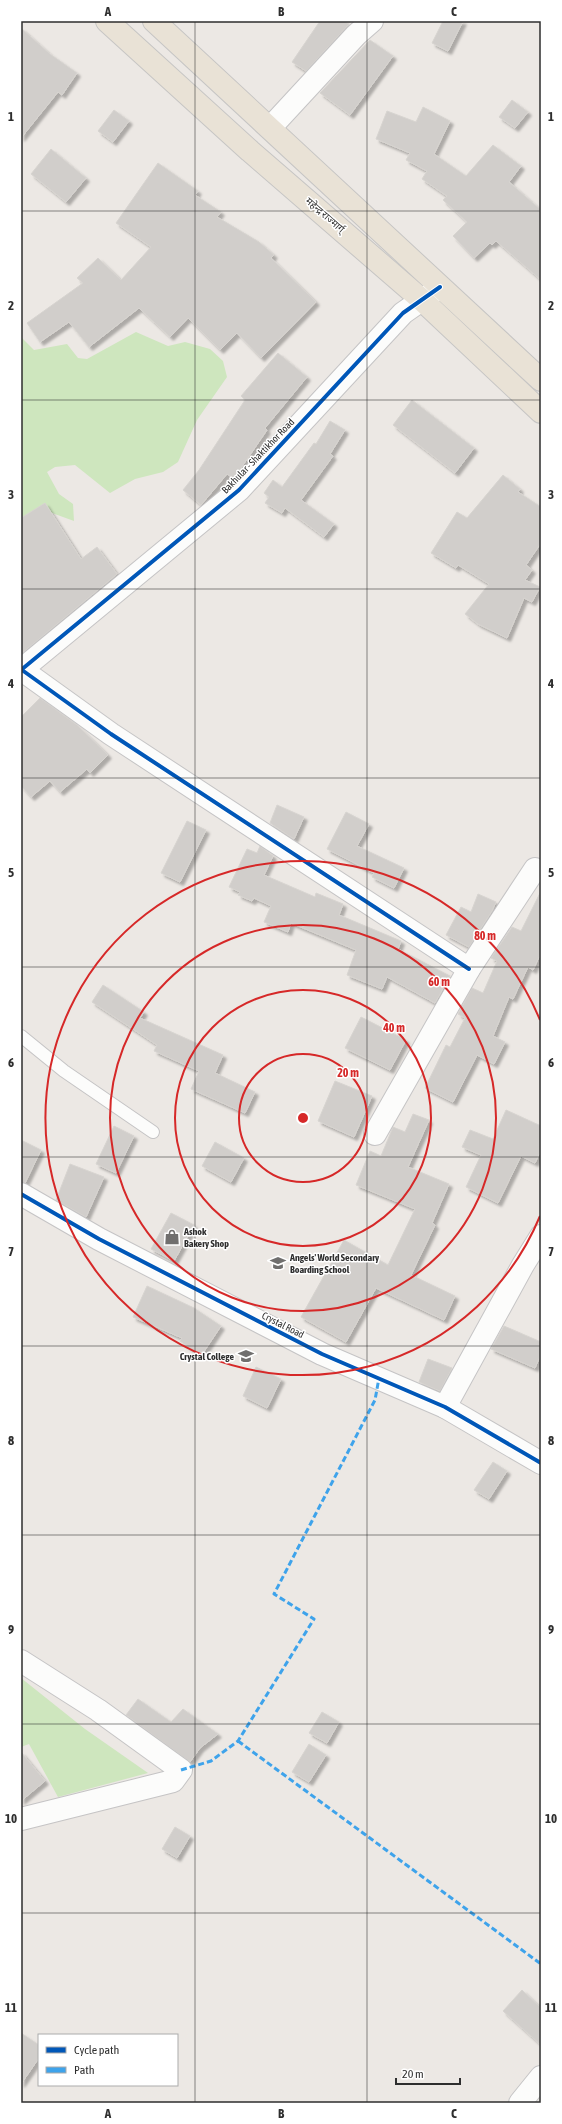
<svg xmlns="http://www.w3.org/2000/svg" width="562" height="2124" font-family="'Asap Condensed','Noto Sans Devanagari',sans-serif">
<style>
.green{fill:#cee6be}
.building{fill:#d1cecb;stroke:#d7d4d0;filter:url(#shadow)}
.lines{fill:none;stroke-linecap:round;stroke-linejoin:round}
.service-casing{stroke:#c5c4c5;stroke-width:14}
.minor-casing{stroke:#c5c4c5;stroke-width:24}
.tertiary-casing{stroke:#c5c4c5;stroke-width:24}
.trunk-casing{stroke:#c6c5c4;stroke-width:24}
.service{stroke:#fcfcfb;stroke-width:12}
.minor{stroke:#fcfcfb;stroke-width:22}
.tertiary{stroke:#fcfcfb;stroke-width:22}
.trunk{stroke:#e9e2d6;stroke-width:22}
.quiet{stroke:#3ea3eb;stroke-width:3;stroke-dasharray:6 3;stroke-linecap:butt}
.cycleway-casing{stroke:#fff;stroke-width:6}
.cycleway{stroke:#0057b8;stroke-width:4}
.grid{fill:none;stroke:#2e2e2e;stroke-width:1;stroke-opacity:0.55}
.ring{fill:none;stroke:#d62828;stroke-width:2}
.labels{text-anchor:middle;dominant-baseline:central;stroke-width:3;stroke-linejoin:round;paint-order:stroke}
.street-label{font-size:10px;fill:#2e2e2e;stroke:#fff}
.poi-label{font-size:10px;font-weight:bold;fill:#2e2e2e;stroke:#fff;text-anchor:start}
.centre{fill:#d62828;stroke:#fff;stroke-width:2}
.ring-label{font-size:12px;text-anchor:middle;font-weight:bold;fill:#d62828;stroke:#fff;stroke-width:3;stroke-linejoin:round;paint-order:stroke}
.neatline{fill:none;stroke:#2e2e2e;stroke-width:1.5}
.grid-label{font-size:13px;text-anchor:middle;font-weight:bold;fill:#2e2e2e}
</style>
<defs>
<filter id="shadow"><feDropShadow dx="3.5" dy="3.5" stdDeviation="1" flood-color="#0004"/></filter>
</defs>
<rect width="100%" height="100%" fill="#ece8e4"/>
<g class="green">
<path d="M136,332L168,346L185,342L210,349L223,361L227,377L197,420L178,462L163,472L135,479L110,493L75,465L55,467L47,472L59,494L73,504L74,521L41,509L21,520V337L34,350L67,344L78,358L87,359Z"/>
<path d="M21,1678L85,1729L148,1773L58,1797L29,1744L21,1747Z"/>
</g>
<g class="building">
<path d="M320,21H344L349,24L306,71L292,62Z"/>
<path d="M443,21H463L448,51L432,43Z"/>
<path d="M21,28L50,54L77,73L62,95L58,92L21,138Z"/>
<path d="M370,40L393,56L350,115L320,93Z"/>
<path d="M512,100L528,112L515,128L499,117Z"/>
<path d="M423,107L450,121L434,154L466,176L493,145L521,166L509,182L541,210V280L496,241L492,245L490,243L474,258L453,236L467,222L443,200L447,196L422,179L427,171L406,160L410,153L376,139L387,111L416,122Z"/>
<path d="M114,110L129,121L113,142L98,131Z"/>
<path d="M51,149L86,178L66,202L31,174Z"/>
<path d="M158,163L198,191L195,195L221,212L217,217L259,242L274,255L271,258L316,302L261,358L237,333L220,350L188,318L170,337L139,308L89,347L69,322L40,342L27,323L83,283L77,278L98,258L121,280L151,247L116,223Z"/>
<path d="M278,353L307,377L265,428L267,430L239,471L233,478L227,474L201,505L183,490L199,470L245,400L241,396Z"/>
<path d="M412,400L474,448L455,473L393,425Z"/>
<path d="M330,421L345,430L330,454L333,456L301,500L334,524L324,537L285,508L282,513L265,503L269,497L264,493L273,480L282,487L314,443L316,444Z"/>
<path d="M503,475L520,489L518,492L541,507V543L526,565L532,570L525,580L540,587L532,602L524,598L507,638L478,624L465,614L489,584L458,565L456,568L431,553L457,512L467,518Z"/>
<path d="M45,503L81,559L97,547L117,574L21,654V518Z"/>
<path d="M40,698L77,725L108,755L90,773L87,769L60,792L50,781L31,797L21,786V717Z"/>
<path d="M277,805L304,817L294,839L270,823Z"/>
<path d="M346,812L369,824L357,846L404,868L394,888L372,877L374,873L327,849Z"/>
<path d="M187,821L206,830L180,882L161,873Z"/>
<path d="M260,846L273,856L264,875L315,897L316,893L343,904L339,915L401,941L398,949L450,976L435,1003L387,977L382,989L347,975L356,950L291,923L288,932L264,922L271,906L254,898L252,901L238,895L240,892L229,887L247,849L257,853Z"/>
<path d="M541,891V953L533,970L528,967L513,999L509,997L493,1036L505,1042L494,1064L477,1055L453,1102L425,1088L446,1045L450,1047L465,1018L458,1014L472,988L483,993L497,961L491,958L512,927L521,931Z"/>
<path d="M478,894L496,902L492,911L469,947L446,935L461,907L471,912Z"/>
<path d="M103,985L144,1012L140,1018L223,1055L215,1073L255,1092L245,1113L191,1089L199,1071L154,1051L157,1045L92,1002Z"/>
<path d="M361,1017L406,1040L390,1070L345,1048Z"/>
<path d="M335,1081L372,1096L354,1137L318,1121Z"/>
<path d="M506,1110L541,1126V1150L535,1163L521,1156L498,1203L466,1187L481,1155L462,1147L470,1130L493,1139Z"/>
<path d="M413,1114L429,1120L408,1167L449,1184L432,1223L435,1225L411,1275L455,1296L444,1320L376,1288L346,1342L301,1317L344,1240L388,1265L415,1209L356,1185L370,1151L381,1156L393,1127L405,1132Z"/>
<path d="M114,1126L134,1136L116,1173L96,1164Z"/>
<path d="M21,1140L41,1150L25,1183L21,1182Z"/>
<path d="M215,1142L244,1158L231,1182L202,1166Z"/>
<path d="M70,1164L104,1177L86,1217L56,1200Z"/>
<path d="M171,1213L194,1225L174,1261L151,1249Z"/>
<path d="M147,1286L194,1308L221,1326L201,1356L180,1341L182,1338L133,1317Z"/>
<path d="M504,1326L541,1342V1354L535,1368L491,1349Z"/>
<path d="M428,1359L452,1368L440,1391L419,1382Z"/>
<path d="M256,1367L281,1379L267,1408L243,1396Z"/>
<path d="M493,1462L507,1471L489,1499L474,1490Z"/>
<path d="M138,1699L171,1722L183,1709L218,1734L200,1748L190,1762L126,1715Z"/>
<path d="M322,1712L339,1722L327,1743L309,1733Z"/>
<path d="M309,1744L326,1755L309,1782L292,1772Z"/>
<path d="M21,1752L45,1781L21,1801Z"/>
<path d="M175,1827L190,1836L177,1858L162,1849Z"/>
<path d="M522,1990L541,2008V2045L503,2011Z"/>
<path d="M21,2033L39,2045V2058L21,2084Z"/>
</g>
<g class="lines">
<defs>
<path id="service" d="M21,1036L64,1071L153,1132"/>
<g id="minor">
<path d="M270,128L356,35L372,21"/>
<path d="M22,670L111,734L469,969"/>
<path d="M375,1134L469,969L535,869"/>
<path d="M21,1194L99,1239L322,1354L445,1407L541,1463"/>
<path d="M445,1407L523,1265L541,1236"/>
<path d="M21,1661L98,1710L181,1770L173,1781L21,1819"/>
<path d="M520,2103L541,2077"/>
</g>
<path id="tertiary" d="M21,670L239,490L403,313L436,290"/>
<g id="trunk">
<path d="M107,21L250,151L422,300L541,412"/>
<path d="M154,21L541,380"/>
</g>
</defs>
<use href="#service" class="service-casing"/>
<use href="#minor" class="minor-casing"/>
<use href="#tertiary" class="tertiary-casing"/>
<use href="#trunk" class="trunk-casing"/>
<use href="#service" class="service"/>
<use href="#minor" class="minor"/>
<use href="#tertiary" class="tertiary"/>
<use href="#trunk" class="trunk"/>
<g class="quiet">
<path d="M238,1741L541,1964"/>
<path d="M181,1770L211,1761L238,1741L314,1619L274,1594L375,1400L379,1378"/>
</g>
<defs>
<g id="cycleway">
<path d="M21,670L239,490L403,313L440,287"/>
<path d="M22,670L111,734L469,969"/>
<path d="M21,1194L99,1239L322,1354L445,1407L541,1463"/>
</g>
</defs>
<use href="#cycleway" class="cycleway-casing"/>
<use href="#cycleway" class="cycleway"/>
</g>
<path class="grid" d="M195,21V2103M367,21V2103M21,211H541M21,400H541M21,589H541M21,778H541M21,967H541M21,1157H541M21,1346H541M21,1535H541M21,1724H541M21,1913H541"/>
<g class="ring">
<circle cx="303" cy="1118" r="64"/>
<circle cx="303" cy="1118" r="128"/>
<circle cx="303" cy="1118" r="193"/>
<path d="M540 1216A257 257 0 1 1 540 1020"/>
</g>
<defs>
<symbol id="shop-bare" viewBox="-9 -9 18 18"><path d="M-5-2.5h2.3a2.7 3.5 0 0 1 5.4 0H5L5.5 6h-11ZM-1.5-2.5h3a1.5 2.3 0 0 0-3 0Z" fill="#706f6e" stroke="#fff" stroke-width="2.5" paint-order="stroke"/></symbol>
<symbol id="school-bare" viewBox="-9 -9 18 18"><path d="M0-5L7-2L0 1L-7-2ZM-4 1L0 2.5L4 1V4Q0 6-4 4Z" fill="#706f6e" stroke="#fff" stroke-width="2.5" paint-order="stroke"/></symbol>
</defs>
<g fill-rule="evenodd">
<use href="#shop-bare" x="161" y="1226" width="22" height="22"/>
<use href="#school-bare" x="267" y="1252" width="22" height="22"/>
<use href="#school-bare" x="235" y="1345" width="22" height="22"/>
</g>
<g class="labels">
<g class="street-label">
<text transform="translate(325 215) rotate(41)">महेन्द्र राज्मार्ग्</text>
<text transform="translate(258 456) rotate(-46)">Bakhular - Shaktikhor Road</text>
<text transform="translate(283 1325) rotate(27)">Crystal Road</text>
</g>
<g class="poi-label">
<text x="184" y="1231">Ashok<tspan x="184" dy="12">Bakery Shop</tspan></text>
<text x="290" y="1257">Angels' World Secondary<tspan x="290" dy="12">Boarding School</tspan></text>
<text x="234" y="1356" text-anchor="end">Crystal College</text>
</g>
</g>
<circle cx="303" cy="1118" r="6" class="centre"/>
<g class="ring-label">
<text x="485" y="940">80 m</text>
<text x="439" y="986">60 m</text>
<text x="394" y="1032">40 m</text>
<text x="348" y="1077">20 m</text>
</g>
<rect width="562" height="2124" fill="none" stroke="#ffffff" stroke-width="44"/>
<rect x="38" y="2034" width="140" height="52" fill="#ffffff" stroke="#ababab"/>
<rect x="46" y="2047" width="20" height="6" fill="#0057b8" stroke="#ababab"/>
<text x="74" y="2054" font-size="12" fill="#2e2e2e">Cycle path</text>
<rect x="46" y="2067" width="20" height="6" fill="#3ea3eb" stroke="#ababab"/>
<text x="74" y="2074" font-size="12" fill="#2e2e2e">Path</text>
<path d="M396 2078v6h64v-6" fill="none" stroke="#2e2e2e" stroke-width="2"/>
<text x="402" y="2078" font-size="12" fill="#2e2e2e" stroke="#ffffff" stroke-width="3" paint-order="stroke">20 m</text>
<rect x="22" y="22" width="518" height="2080" class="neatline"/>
<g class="grid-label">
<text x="108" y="16">A</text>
<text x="281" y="16">B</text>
<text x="454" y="16">C</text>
<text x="11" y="121">1</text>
<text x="551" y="121">1</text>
<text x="11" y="310">2</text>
<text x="551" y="310">2</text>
<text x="11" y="499">3</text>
<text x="551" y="499">3</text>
<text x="11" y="688">4</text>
<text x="551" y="688">4</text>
<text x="11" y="877">5</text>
<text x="551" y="877">5</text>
<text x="11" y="1067">6</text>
<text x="551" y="1067">6</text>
<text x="11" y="1256">7</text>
<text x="551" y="1256">7</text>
<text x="11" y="1445">8</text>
<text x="551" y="1445">8</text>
<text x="11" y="1634">9</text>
<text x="551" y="1634">9</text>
<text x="11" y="1823">10</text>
<text x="551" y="1823">10</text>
<text x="11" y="2012">11</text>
<text x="551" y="2012">11</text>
<text x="108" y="2118">A</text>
<text x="281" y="2118">B</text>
<text x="454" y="2118">C</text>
</g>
</svg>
